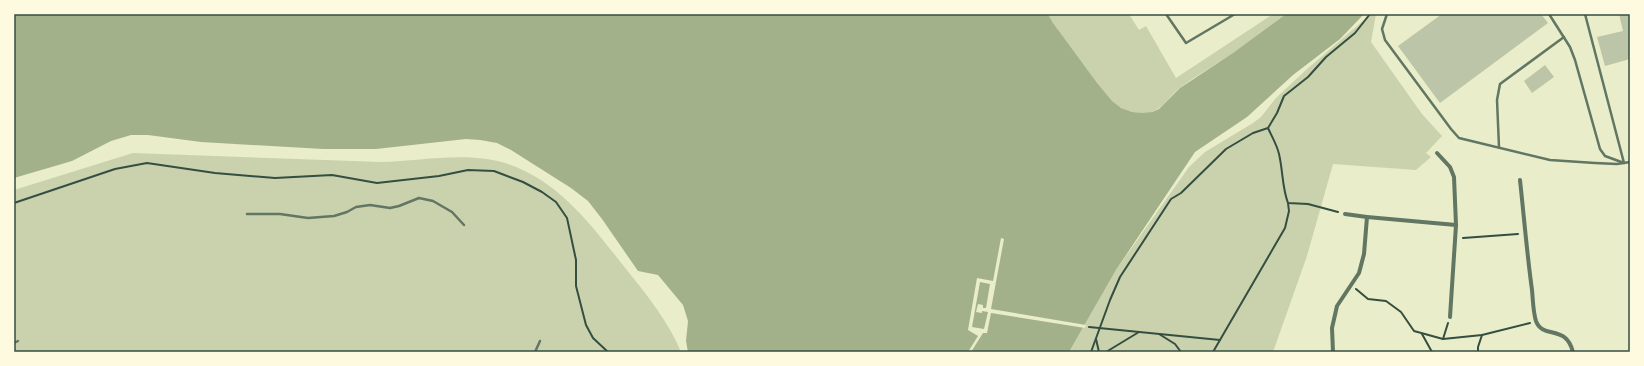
<svg xmlns="http://www.w3.org/2000/svg" width="1644" height="366" font-family="Lato,sans-serif">
<style>
.green{fill:#cad2ad}
.water{fill:#a3b18a}
.pier{fill:#e9edc9;fill-rule:evenodd}
.building{fill:#bcc5a7}
.lines{fill:none;stroke-linecap:round;stroke-linejoin:round}
.path{stroke:#344e41;stroke-width:2}
.service{stroke:#617663;stroke-width:2.5}
.minor{stroke:#617663;stroke-width:4}
.neatline{fill:none;stroke:#344e41;stroke-width:1.5}
</style>
<rect width="100%" height="100%" fill="#e9edc9"/>
<g class="green">
<path d="M1048,14H1129L1139,30L1146,26L1176,78L1273,14H1286C1268,27 1250,41 1232,54C1215,65 1197,75 1181,87C1171,94 1165,106 1154,111C1144,115 1131,113 1121,108C1101,97 1068,44 1053,23Z"/>
<path d="M1371,14H1376L1371,42L1422,114L1442,136L1426,153L1431,157L1416,170L1333,164L1307,256L1273,352H1069L1116,270L1189,167L1205,152L1253,123L1261,117L1276,98L1307,69Z"/>
<path d="M133,153L381,162C421,161 465,151 505,163C559,180 592,226 626,269C647,295 668,321 681,352H14V190Z"/>
</g>
<path class="water" d="M14,14H1048L1053,23L1097,83L1112,101L1121,108L1132,112L1142,113L1152,112L1159,109L1180,88L1233,53L1286,14H1364L1340,39L1293,75L1247,117L1195,152L1116,270L1069,352H688L686,341L688,321L683,305L658,275L638,271L602,219L588,201L571,188L511,150L497,143L480,140L466,139L376,149H323L201,142L148,135H131L111,141L72,161L14,178Z"/>
<path class="pier" d="M1001,238L1004,239L991,309L1086,325L1085,328L991,313L987,333H983L971,352H968L978,336L968,330L977,278L993,281ZM980,282L990,284L986,308H983V305L978,304L976,312L982,313V311L988,312L984,329L972,327Z"/>
<g class="building">
<path d="M1442,14H1541L1548,23L1440,103L1398,46Z"/>
<path d="M1619,14H1630V59L1605,66L1597,37L1623,31Z"/>
<path d="M1545,65L1554,77L1532,93L1524,81Z"/>
</g>
<g class="lines">
<g class="path">
<path d="M1268,128C1272,137 1277,145 1279,154C1283,171 1282,187 1288,203L1308,204L1338,212"/>
<path d="M14,203L115,169L147,163L215,173L275,178L332,175L377,183L439,176L468,170L494,171L523,182L542,192L556,202L567,218L576,260V286L586,325L593,338L608,352"/>
<path d="M1463,238L1518,234"/>
<path d="M1356,289L1368,299L1386,301L1401,312L1414,331L1443,339L1482,335L1530,323"/>
<path d="M1089,327L1220,340"/>
<path d="M1159,334L1175,344L1181,352"/>
<path d="M1422,334L1432,352"/>
<path d="M1096,339L1099,352"/>
<path d="M1443,339L1448,323"/>
<path d="M1091,352L1110,300L1120,277L1171,199L1181,193L1226,149L1253,133L1268,128L1277,113L1284,96L1308,77L1326,57L1355,33L1370,14"/>
<path d="M1106,352L1139,332"/>
<path d="M1213,352L1285,228L1289,211L1288,203"/>
<path d="M1478,352V347L1482,335"/>
</g>
<g class="service">
<path d="M1166,14L1186,43L1235,14"/>
<path d="M1387,14L1382,29L1385,40L1451,129L1459,138L1550,160L1595,163L1617,164L1630,162"/>
<path d="M1549,14L1570,47L1575,60L1600,149L1605,156L1624,163L1585,14"/>
<path d="M1499,147L1497,100L1500,84L1564,37"/>
<path d="M247,214H280L308,218L334,216L347,212L356,207L370,205L390,208L399,206L419,198L433,201L452,212L464,225"/>
<path d="M14,343L18,341"/>
<path d="M535,352L540,341"/>
</g>
<g class="minor">
<path d="M1437,153L1450,167L1454,177L1456,225"/>
<path d="M1520,180C1524,217 1527,254 1532,290C1533,300 1533,312 1536,321C1543,340 1565,323 1573,352"/>
<path d="M1345,214L1367,217"/>
<path d="M1333,352L1332,328L1337,306L1359,273L1364,254L1367,217L1456,225L1450,317"/>
</g>
</g>
<rect width="1644" height="366" fill="none" stroke="#fefae0" stroke-width="30"/>
<rect x="15" y="15" width="1614" height="336" class="neatline"/>
</svg>
